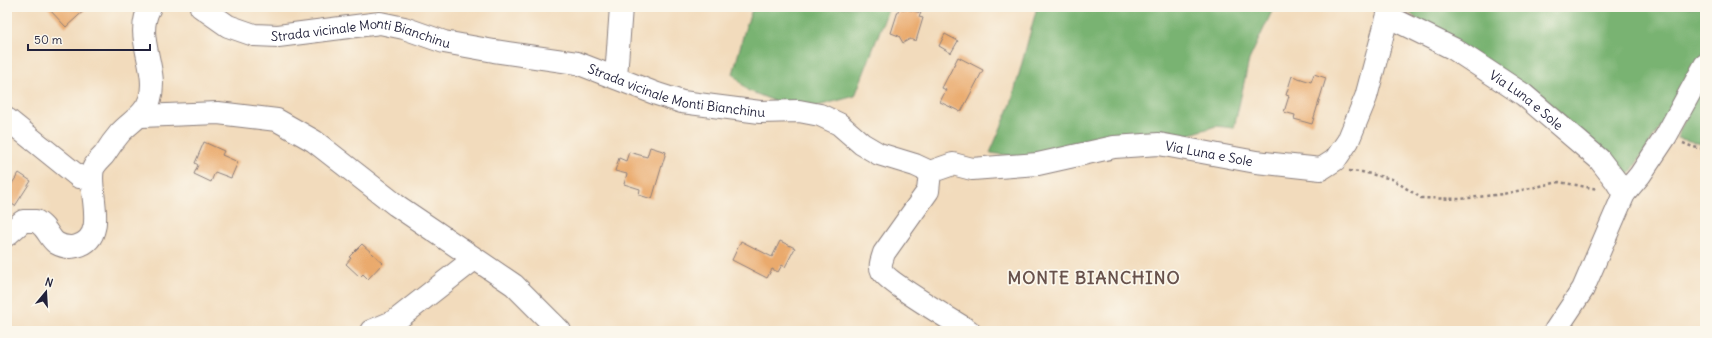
<svg xmlns="http://www.w3.org/2000/svg" width="1712" height="338" font-family="Delius,sans-serif">
<style>
.forest{fill:#79b372;stroke:#4e6a56}
.building{fill:#eaaa6d}
.lines{fill:none;stroke-linecap:round;stroke-linejoin:round}
.minor-casing{stroke:#8a7e7c;stroke-width:24}
.path{stroke:#8a7e7c;stroke-width:2.5;stroke-dasharray:3 3;stroke-linecap:butt}
.minor{stroke:#fff;stroke-width:22}
.labels{text-anchor:middle;dominant-baseline:central;stroke-width:3.5;stroke-linejoin:round;paint-order:stroke}
.street-label{font-size:13px;fill:#22223b;stroke:#fbf7ec}
.district-label{font-size:17px;font-weight:bold;letter-spacing:1px;fill:#68524c;stroke:#fbf7ec}
</style>
<rect width="100%" height="100%" fill="#fbf7ec"/>
<filter id="ink" filterUnits="userSpaceOnUse"><feTurbulence type="fractalNoise" baseFrequency=".025" numOctaves="2"/><feDisplacementMap in="SourceGraphic" scale="8" xChannelSelector="R" yChannelSelector="G"/><feConvolveMatrix kernelMatrix="1 2 1 2 8 2 1 2 1" color-interpolation-filters="sRGB"/></filter>
<filter id="wash" filterUnits="userSpaceOnUse"><feTurbulence type="fractalNoise" baseFrequency=".012" numOctaves="4" result="noise"/><feDisplacementMap in="SourceGraphic" scale="16" xChannelSelector="R" yChannelSelector="G"/><feGaussianBlur stdDeviation="0.9" result="paint"/><feColorMatrix in="noise" values="0 0 0 0 0 0 0 0 0 0 0 0 0 0 0 0 0 1.4 0 .05"/><feComposite in="paint" operator="in"/></filter>
<g filter="url(#wash)">
<rect width="100%" height="100%" fill="#f2dbbc"/>
<g class="forest">
<path d="M753,7H889L855,96L799,111L747,90L733,74L745,29Z"/>
<path d="M1037,7H1274L1249,60L1234,128L1216,126L1159,144L1053,161L990,153L1011,104Z"/>
<path d="M1404,7H1705V48L1702,57L1687,87L1628,176L1615,171L1420,23Z"/>
<path d="M1705,78V145L1678,138V134Z"/>
</g>
<g id="blocks">
<g class="building">
<path d="M47,7H88L66,27Z"/>
<path d="M899,8L906,10L907,9L921,13L919,17L923,18L916,41L910,39L903,43L899,36L891,33Z"/>
<path d="M945,34L958,41L951,53L939,46Z"/>
<path d="M958,57L983,70L961,112L940,102L946,90L942,88Z"/>
<path d="M1314,74L1326,78L1312,124L1294,119L1295,115L1284,112L1289,96L1286,95L1292,76L1311,82Z"/>
<path d="M204,142L224,151L222,155L238,162L231,178L215,172L211,182L194,174L198,165L195,163Z"/>
<path d="M650,147L666,152L652,199L639,195L640,189L624,184L627,174L615,171L619,158L626,161L629,152L647,157Z"/>
<path d="M19,173L31,181L15,206L7,201V191Z"/>
<path d="M741,241L772,257L780,241L795,248L785,267L782,265L778,272L772,269L767,278L732,260Z"/>
<path d="M362,244L383,263L368,279L363,274L360,277L346,264L351,258L349,257Z"/>
</g>
</g>
</g>
<g filter="url(#ink)">
<use href="#blocks" fill-opacity="0" stroke="#8a7e7c" stroke-width="1"/>
<g class="lines">
<defs>
<g id="minor">
<path id="s1" d="M201,7L228,26L254,35L278,36L380,23L404,28L444,42L494,51L577,63L657,94L682,102L760,112L799,111L820,115L839,124L862,144L879,154L915,165L930,172L928,191L884,253C882,260 879,265 882,271C887,282 955,322 969,331"/>
<path id="s2" d="M1389,17L1454,49L1524,95L1599,159L1616,181L1624,194"/>
<path d="M616,77L621,7"/>
<path d="M141,116L218,113L277,120L314,141L396,205L514,285L560,331"/>
<path d="M7,119L79,177L91,179"/>
<path id="s3" d="M930,172L953,164L972,169L1038,164L1114,147L1159,144L1256,162L1321,169L1335,160L1348,141L1366,97L1390,7"/>
<path d="M7,235L23,221H36C39,223 43,226 45,229C49,234 51,239 56,243C63,247 70,248 77,246C110,237 87,190 93,169C95,164 100,159 104,155C109,147 114,140 120,133C131,121 145,115 150,99C159,68 133,37 150,7"/>
<path d="M371,331L395,321L474,259"/>
<path d="M1555,331L1583,289L1624,194L1640,175L1666,136L1705,65"/>
</g>
</defs>
<use href="#minor" class="minor-casing"/>
<g class="path">
<path d="M1683,143L1693,147L1705,149"/>
<path d="M1349,171L1362,172L1392,179L1421,198L1460,199L1503,194L1559,182L1598,189"/>
</g>
<use href="#minor" class="minor"/>
</g>
</g>
<g class="labels">
<g class="street-label">
<text stroke="none"><textPath href="#s1" startOffset="169">Strada vicinale Monti Bianchinu</textPath></text>
<text stroke="none"><textPath href="#s1" startOffset="493">Strada vicinale Monti Bianchinu</textPath></text>
<text stroke="none"><textPath href="#s2" startOffset="161">Via Luna e Sole</textPath></text>
<text stroke="none"><textPath href="#s3" startOffset="284">Via Luna e Sole</textPath></text>
</g>
<g class="district-label">
<text x="1094" y="278">MONTE BIANCHINO</text>
</g>
</g>
<rect width="1712" height="338" fill="none" stroke="#fbf7ec" stroke-width="24"/>
<g transform="translate(46 292) rotate(18)" stroke="#fbf7ec" stroke-width="3" paint-order="stroke">
<path d="M0-3L7 15L0 10L-7 15Z" fill="#22223b"/>
<text y="-6" font-size="11" font-weight="bold" text-anchor="middle" fill="#22223b">N</text>
</g>
<path d="M28 44v6h122v-6" fill="none" stroke="#22223b" stroke-width="2"/>
<text x="34" y="44" font-size="12" fill="#22223b" stroke="#fbf7ec" stroke-width="3" paint-order="stroke">50 m</text>
</svg>
